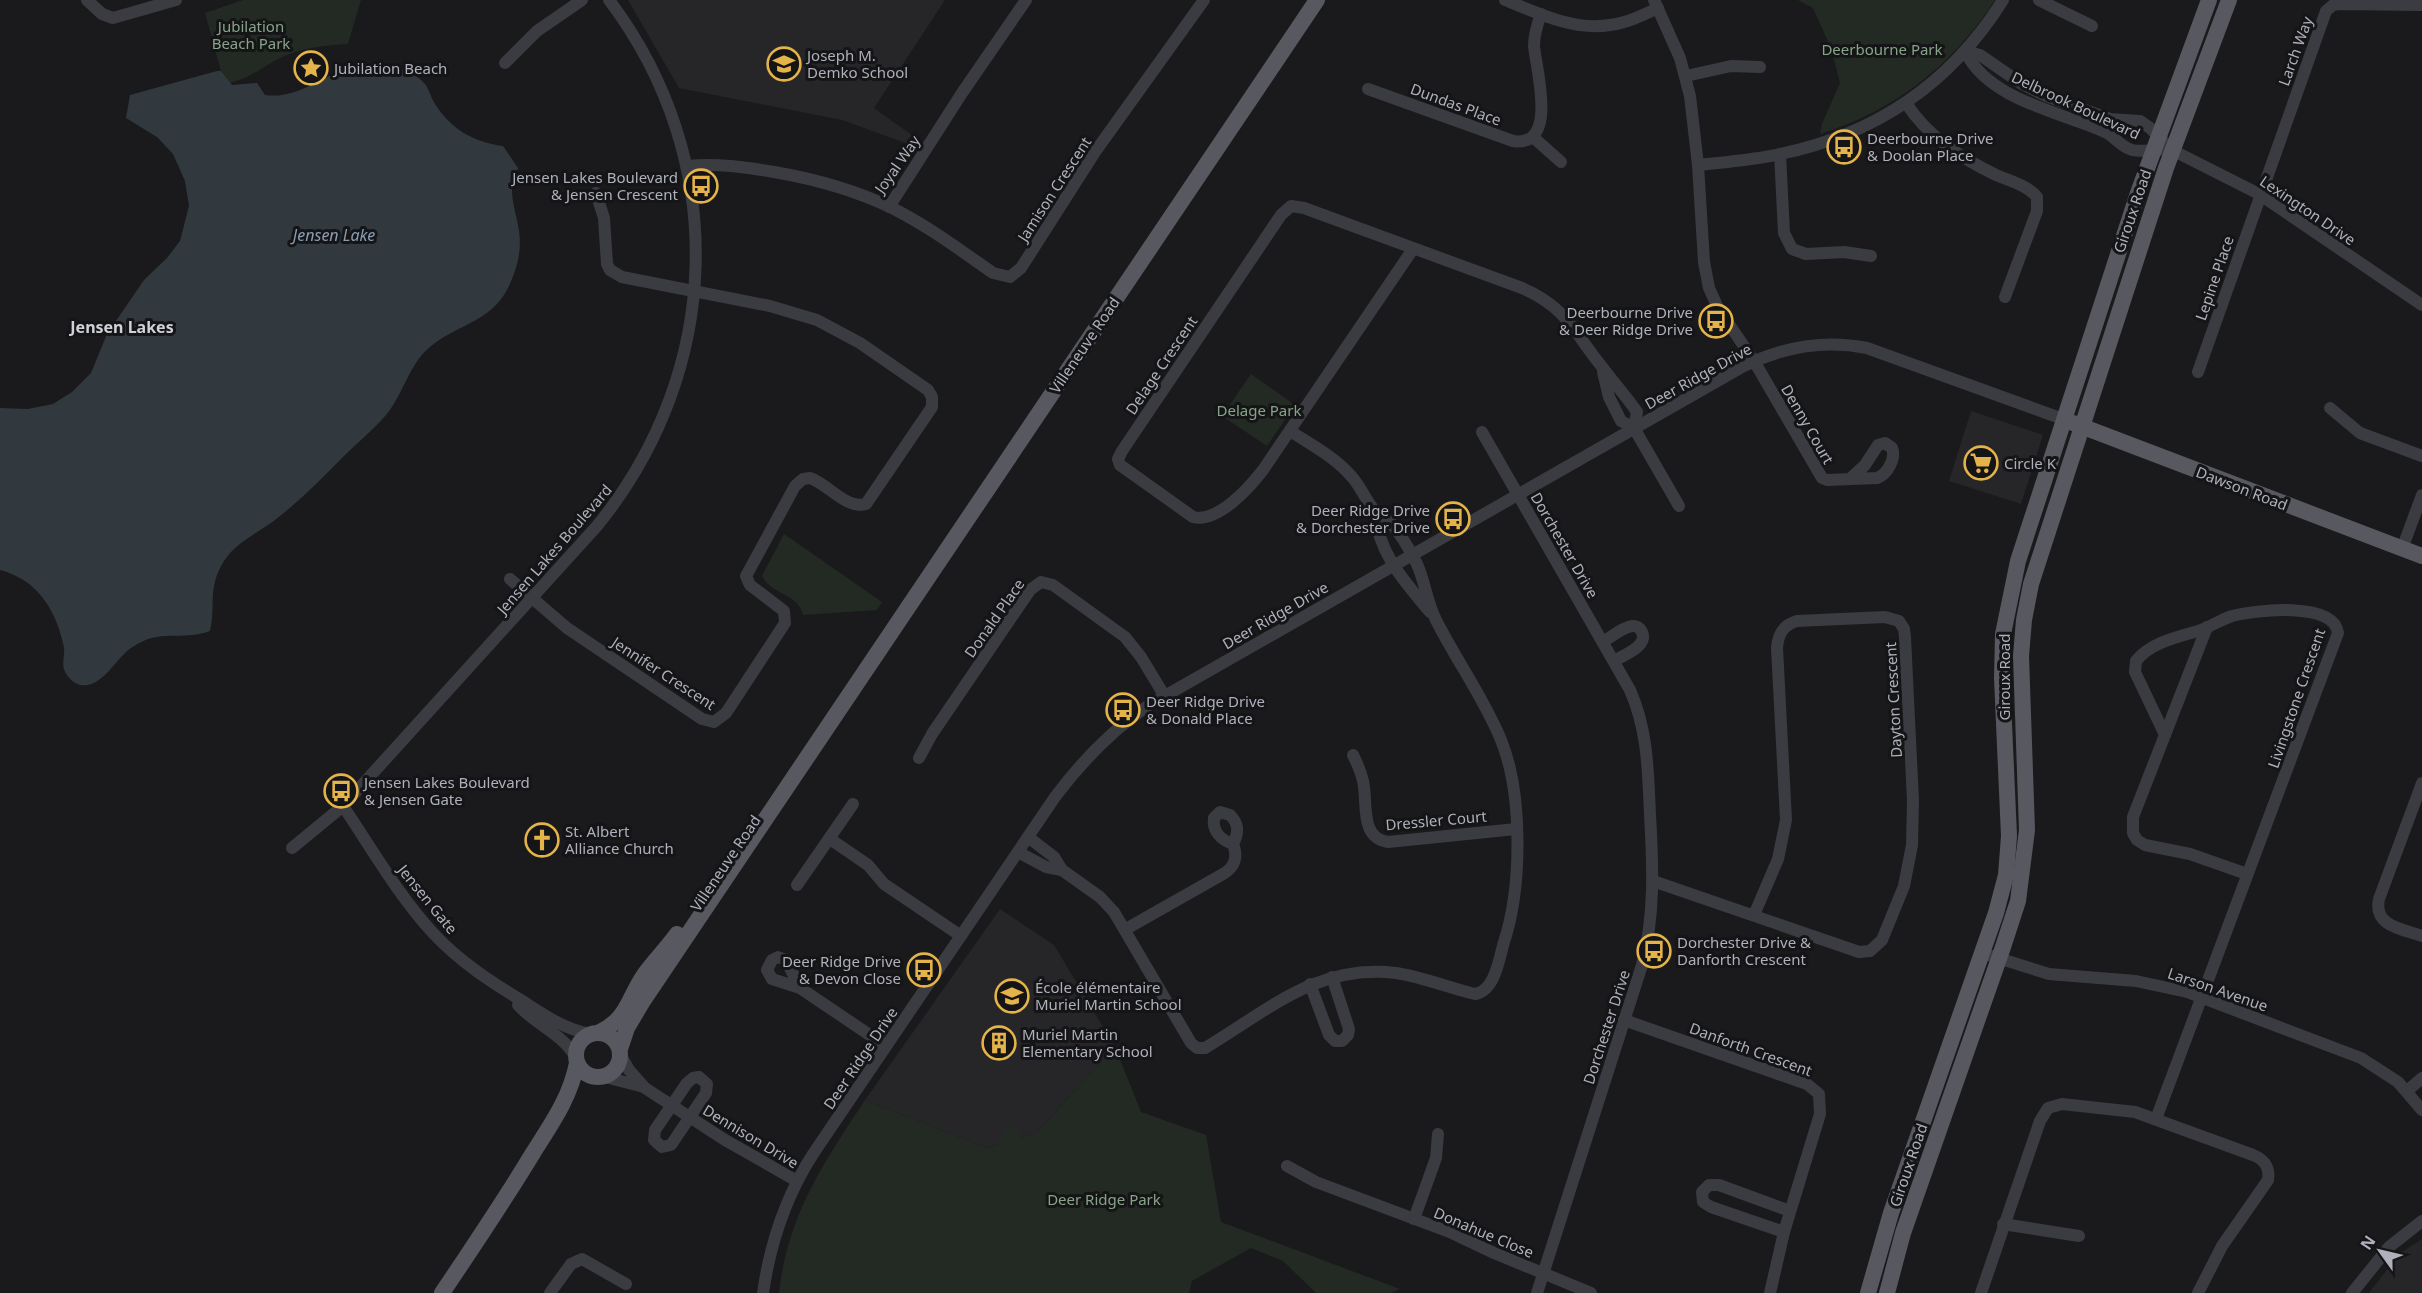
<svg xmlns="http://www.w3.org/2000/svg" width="2422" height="1293" font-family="'Noto Sans',sans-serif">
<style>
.built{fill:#262629}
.green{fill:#222a23}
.water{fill:#31393f}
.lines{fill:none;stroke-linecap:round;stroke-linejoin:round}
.minor{stroke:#3b3c41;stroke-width:12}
.major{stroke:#585960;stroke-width:16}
.labels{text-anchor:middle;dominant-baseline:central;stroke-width:6;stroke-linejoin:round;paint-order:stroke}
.park-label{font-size:15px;fill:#87a489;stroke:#151517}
.street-label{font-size:15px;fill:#aeb1bb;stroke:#151517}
.poi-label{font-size:15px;fill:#aeb1bb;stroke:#151517;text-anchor:start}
.water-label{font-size:16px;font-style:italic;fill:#889eb2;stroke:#151517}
.neighbourhood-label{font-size:16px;font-weight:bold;fill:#ced1d7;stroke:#151517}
</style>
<rect width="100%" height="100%" fill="#1a1a1c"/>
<g class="built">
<path d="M628,0H945L874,108L916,138L911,145L842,120L679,88Z"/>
<path d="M1971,411L2043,435L2021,504L1949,481Z"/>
<path d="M1000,909L1054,945L1115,1047L1036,1133L987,1148L865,1100Z"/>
<path d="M2422,1239V1293H2369L2399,1254Z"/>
</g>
<g class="green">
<path d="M243,0H361L348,44C325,45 301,48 280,58C261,68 252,77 230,83L221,71L205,13Z"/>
<path d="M1798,0H1995C1953,65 1894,111 1820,134L1822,124L1840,83L1831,48L1813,8Z"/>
<path d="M1251,374L1295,405L1267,446L1222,416Z"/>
<path d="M784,534L882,602L877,610L803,615C798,593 771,595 762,576Z"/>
<path d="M1115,1047L1141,1112L1206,1135L1221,1222L1400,1289L1391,1293H1316L1283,1261L1251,1248L1192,1281L1189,1293H779C788,1214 823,1164 865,1100L987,1148L998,1145L1004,1129L1016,1127L1022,1135L1020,1138L1036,1133Z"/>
</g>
<path class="water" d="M369,65C388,65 411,68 425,84C429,89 431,98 435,104C451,129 473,142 503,146L518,168C516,175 513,183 512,190C512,204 517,217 519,231C522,251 517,269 508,288C490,323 457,324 430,347C409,364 403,395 386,415C373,430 357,443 343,457C323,477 303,498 280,516C261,532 238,540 224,561C207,588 216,605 210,631C180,642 161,627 131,648C116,658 102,689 80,685C73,683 66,676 64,669C62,663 65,654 64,647C56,610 38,580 0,570V408L28,409L53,404L72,392L91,373L107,334L144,280L167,258L180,241L189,206L185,181L173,154L157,137L126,118L130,95L217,71H221L232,85L257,83L265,95C294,99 315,81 341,71C350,68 360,66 369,65Z"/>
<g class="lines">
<g class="minor">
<path d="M87,0L102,14L113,18L176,0"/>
<path d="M1505,0C1538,13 1573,31 1610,25C1627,23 1643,15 1658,8"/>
<path d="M1654,0L1680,58L1690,96L1698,165L1704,262L1709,288L1718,308L1754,361L1822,478L1827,480L1877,478C1888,474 1896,458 1892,448L1885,443L1878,445L1865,465L1850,479"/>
<path d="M2039,0L2092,26"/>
<path d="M1965,51L1980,55L2022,84L2046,96L2110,119L2140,121L2150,128L2172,150L2259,194L2422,305"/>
<path d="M1965,51C1988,100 2061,112 2105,132C2115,137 2121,147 2132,150C2141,152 2149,150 2159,150"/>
<path d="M505,63L537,31L582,0"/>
<path d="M1686,76L1731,66L1760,67"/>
<path d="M1368,89L1513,141C1559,148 1536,69 1534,46C1534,35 1537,25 1541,14"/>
<path d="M1906,103C1928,137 1961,158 1996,175C2010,181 2027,185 2037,197V211L2005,297"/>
<path d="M1533,137L1561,162"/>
<path d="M1780,154L1784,233L1792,249L1806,254L1844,252L1871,256"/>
<path d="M1698,165C1725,162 1753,160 1780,154C1877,134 1951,83 2003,0"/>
<path d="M687,166C717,163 745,167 774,172C815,179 855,190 892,208C928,226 960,250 993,273L1010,277L1021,268L1095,152L1204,0"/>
<path d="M889,207L962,93L1026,0"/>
<path d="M1413,249L1263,470C1249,488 1218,523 1193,517L1120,465L1118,459L1122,451L1281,215L1291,206L1304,208L1522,288C1568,308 1574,333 1603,368C1614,383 1626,396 1637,412L1634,428"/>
<path d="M1603,372L1609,397L1621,421L1634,428"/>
<path d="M2198,372L2326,11L2333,5L2339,4L2422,5"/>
<path d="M2330,408L2360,433L2422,456"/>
<path d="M1634,428L1679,506"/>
<path d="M1482,432L1630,690C1648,731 1648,771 1650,815C1653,866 1655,915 1642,965L1537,1293"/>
<path d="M1375,512C1378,553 1404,581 1430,612"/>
<path d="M2402,549L2422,495"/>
<path d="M510,579L567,628L702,719L714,722L726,713L785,623L784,611L750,585L746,576L795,486L803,479L810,478C828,484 847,510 866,504L932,407V397L928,390L860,343L817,320L770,306L622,277L610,270L607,264L604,218L596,193"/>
<path d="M2207,627L2133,817V833L2137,840L2145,845L2190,854L2247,874"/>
<path d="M1603,642C1611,637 1623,627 1632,626C1641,625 1646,636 1641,643C1636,651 1622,656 1614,661"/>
<path d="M1353,755C1357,763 1361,772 1363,781C1368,802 1359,838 1388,842L1516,829"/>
<path d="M919,758L932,734L1030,590L1041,582L1053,585L1125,637L1141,657L1164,695"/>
<path d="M2422,783L2379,899C2373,926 2402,929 2422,936"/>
<path d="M343,806C372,849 398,895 433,933C460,962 491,982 524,1002C546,1016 564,1029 590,1034"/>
<path d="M1028,837L1054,857L1062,870L1100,897L1114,912L1191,1043L1197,1048H1205C1267,1011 1318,963 1396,973C1423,977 1449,988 1475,994C1495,991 1499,959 1504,942C1522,887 1523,794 1501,740C1484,698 1456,660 1436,620C1427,602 1425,582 1417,564C1410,550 1400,533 1390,522C1385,518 1379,515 1375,511C1366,501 1361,487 1352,477C1335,457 1312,445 1290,431"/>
<path d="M830,839L868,865L884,884L961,936"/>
<path d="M292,848L343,806L597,526C723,371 730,160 609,0"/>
<path d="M1018,852L1046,867L1062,870"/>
<path d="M1653,881L1859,952L1870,951L1882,940L1904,886L1912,845L1913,801L1905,637L1904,629L1899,621L1885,617L1797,621C1783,625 1778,634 1777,648L1786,820L1778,859L1754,915"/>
<path d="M797,885L853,804"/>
<path d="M1126,929L1223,874C1235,867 1238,857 1233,844C1239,832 1239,824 1230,815L1220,812L1214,818C1212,831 1221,840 1233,844"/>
<path d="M1982,953L2049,974L2136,981L2187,992L2361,1058L2398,1082L2422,1110"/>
<path d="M1310,984L1329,1035L1335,1041H1342L1348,1035L1349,1029L1332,977"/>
<path d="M800,988L786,960L778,957L772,960L767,970L772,979L800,988L886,1046"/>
<path d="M518,1005C536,1025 561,1033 575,1056"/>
<path d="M1624,1020L1807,1084L1819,1094L1820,1114L1784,1232L1770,1293"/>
<path d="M620,1054L629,1070L645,1088L725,1140L797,1181"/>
<path d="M605,1077L644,1087"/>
<path d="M699,1077L707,1084L706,1093L671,1145L662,1147L654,1140L655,1130L687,1083L693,1078Z"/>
<path d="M2407,1091L2422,1078"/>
<path d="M2156,1119L2338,633C2334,601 2255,610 2232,616C2220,620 2210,627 2198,631C2177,637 2150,643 2136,661L2135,672L2165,735"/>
<path d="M1287,1166L1316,1182L1452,1233L1494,1253L1591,1293"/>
<path d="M1414,1219L1436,1158L1438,1134"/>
<path d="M2003,1224L2079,1236"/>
<path d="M1784,1232L1711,1207L1703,1202L1702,1192L1709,1185H1719L1790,1211"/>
<path d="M550,1293L571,1264L582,1259L626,1284"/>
<path d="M763,1293C770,1244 786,1196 813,1154L1055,797C1082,761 1112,730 1149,705L1742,367C1782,347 1823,339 1867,348L2063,419"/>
<path d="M1981,1293L2040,1121L2048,1108L2062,1104L2135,1112L2253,1155C2265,1160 2270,1167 2268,1180L2222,1246L2198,1293"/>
<path d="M2352,1293L2389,1247L2422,1221"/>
</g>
<g class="major">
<path d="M2073,423L2422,556"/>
<circle cx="598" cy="1055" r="22"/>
<path d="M598,1033C628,1019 627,1000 644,975C654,961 667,948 677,934"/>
<path d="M620,1049L627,1028L643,1001L1317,0"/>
<path d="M442,1293C473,1247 504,1201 533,1153C552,1123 570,1098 577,1063"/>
<path d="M1868,1293L1891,1213L1996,913L2006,875L2009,836L2002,678L2003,634L2018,561L2138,193L2209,0"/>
<path d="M1887,1293L1903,1233L2003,947L2018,901L2027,830L2021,656L2024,620L2031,584L2166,168L2229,0"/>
</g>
</g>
<defs>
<symbol id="school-ring" viewBox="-11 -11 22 22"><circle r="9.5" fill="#151517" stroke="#e4b44a" stroke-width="1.5"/><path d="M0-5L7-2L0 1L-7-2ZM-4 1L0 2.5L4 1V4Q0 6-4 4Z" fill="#e4b44a"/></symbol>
<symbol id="sight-ring" viewBox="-11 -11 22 22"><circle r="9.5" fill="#151517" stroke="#e4b44a" stroke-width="1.5"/><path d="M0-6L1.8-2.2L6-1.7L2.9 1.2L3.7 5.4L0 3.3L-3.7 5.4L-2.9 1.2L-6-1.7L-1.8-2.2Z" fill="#e4b44a"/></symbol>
<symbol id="bus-ring" viewBox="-11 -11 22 22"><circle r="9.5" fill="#151517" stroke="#e4b44a" stroke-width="1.5"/><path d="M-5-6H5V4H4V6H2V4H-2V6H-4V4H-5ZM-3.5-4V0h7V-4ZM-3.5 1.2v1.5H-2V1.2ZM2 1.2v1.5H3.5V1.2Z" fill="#e4b44a"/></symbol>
<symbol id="supermarket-ring" viewBox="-11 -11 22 22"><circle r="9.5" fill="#151517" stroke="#e4b44a" stroke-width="1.5"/><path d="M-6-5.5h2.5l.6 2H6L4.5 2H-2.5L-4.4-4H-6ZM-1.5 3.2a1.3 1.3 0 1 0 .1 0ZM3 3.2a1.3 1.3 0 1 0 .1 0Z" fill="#e4b44a"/></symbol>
<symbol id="church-ring" viewBox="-11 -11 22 22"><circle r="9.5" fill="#151517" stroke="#e4b44a" stroke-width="1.5"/><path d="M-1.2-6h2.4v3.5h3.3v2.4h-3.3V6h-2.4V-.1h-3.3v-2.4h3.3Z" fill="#e4b44a"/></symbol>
<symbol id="building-ring" viewBox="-11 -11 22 22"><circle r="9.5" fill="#151517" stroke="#e4b44a" stroke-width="1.5"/><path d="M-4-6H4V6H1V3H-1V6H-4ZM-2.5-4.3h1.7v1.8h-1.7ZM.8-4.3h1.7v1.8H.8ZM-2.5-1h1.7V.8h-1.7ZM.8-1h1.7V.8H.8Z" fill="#e4b44a"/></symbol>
</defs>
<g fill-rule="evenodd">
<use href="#school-ring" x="765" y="45" width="38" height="38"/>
<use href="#sight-ring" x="292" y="49" width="38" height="38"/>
<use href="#bus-ring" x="1825" y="128" width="38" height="38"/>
<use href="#bus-ring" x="682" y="167" width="38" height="38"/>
<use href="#bus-ring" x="1697" y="302" width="38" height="38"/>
<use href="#supermarket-ring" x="1962" y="444" width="38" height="38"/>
<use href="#bus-ring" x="1434" y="500" width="38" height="38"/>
<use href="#bus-ring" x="1104" y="691" width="38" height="38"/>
<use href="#bus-ring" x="322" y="772" width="38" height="38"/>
<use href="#church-ring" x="523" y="821" width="38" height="38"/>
<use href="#bus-ring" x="1635" y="932" width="38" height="38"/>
<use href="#bus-ring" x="905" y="951" width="38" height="38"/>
<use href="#school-ring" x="993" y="977" width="38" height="38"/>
<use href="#building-ring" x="980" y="1024" width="38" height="38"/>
</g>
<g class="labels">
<g class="park-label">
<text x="251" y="26">Jubilation<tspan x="251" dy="17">Beach Park</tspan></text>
<text x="1882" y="49">Deerbourne Park</text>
<text x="1259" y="410">Delage Park</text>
<text x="1104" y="1199">Deer Ridge Park</text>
</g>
<g class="street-label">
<text transform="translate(2295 51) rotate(-70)">Larch Way</text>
<text transform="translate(1456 104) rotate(20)">Dundas Place</text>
<text transform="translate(2076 105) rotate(25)">Delbrook Boulevard</text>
<text transform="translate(897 164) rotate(-55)">Joyal Way</text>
<text transform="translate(1054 189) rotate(-57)">Jamison Crescent</text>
<text transform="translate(2308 210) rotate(34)">Lexington Drive</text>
<text transform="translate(2132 211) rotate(-71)">Giroux Road</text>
<text transform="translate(2214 278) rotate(-71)">Lepine Place</text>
<text transform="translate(1084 345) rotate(-56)">Villeneuve Road</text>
<text transform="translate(1161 365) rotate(-56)">Delage Crescent</text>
<text transform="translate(1698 376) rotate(-29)">Deer Ridge Drive</text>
<text transform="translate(1808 424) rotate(60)">Denny Court</text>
<text transform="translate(2242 488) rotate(21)">Dawson Road</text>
<text transform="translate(1565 545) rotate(60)">Dorchester Drive</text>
<text transform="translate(554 549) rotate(-49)">Jensen Lakes Boulevard</text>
<text transform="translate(1275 615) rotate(-30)">Deer Ridge Drive</text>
<text transform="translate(994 618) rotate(-55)">Donald Place</text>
<text transform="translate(664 673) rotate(33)">Jennifer Crescent</text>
<text transform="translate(2004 677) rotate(-90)">Giroux Road</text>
<text transform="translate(2296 698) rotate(-71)">Livingstone Crescent</text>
<text transform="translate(1893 700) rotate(-93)">Dayton Crescent</text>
<text transform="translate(1436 820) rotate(-5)">Dressler Court</text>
<text transform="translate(725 863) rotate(-56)">Villeneuve Road</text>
<text transform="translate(428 899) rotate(51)">Jensen Gate</text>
<text transform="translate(2218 989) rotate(19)">Larson Avenue</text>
<text transform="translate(1606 1027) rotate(-72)">Dorchester Drive</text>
<text transform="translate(1751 1049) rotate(20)">Danforth Crescent</text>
<text transform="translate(860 1058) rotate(-56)">Deer Ridge Drive</text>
<text transform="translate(751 1136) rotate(31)">Dennison Drive</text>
<text transform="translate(1908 1165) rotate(-71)">Giroux Road</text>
<text transform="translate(1484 1232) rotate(23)">Donahue Close</text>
</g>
<g class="poi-label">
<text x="807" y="55">Joseph M.<tspan x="807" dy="17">Demko School</tspan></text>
<text x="334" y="68">Jubilation Beach</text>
<text x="1867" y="138">Deerbourne Drive<tspan x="1867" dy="17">&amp; Doolan Place</tspan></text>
<text x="678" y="177" text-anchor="end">Jensen Lakes Boulevard<tspan x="678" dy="17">&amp; Jensen Crescent</tspan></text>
<text x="1693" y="312" text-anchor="end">Deerbourne Drive<tspan x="1693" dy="17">&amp; Deer Ridge Drive</tspan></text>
<text x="2004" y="463">Circle K</text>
<text x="1430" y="510" text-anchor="end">Deer Ridge Drive<tspan x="1430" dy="17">&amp; Dorchester Drive</tspan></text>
<text x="1146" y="701">Deer Ridge Drive<tspan x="1146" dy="17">&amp; Donald Place</tspan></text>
<text x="364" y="782">Jensen Lakes Boulevard<tspan x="364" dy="17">&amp; Jensen Gate</tspan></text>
<text x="565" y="831">St. Albert<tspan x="565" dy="17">Alliance Church</tspan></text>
<text x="1677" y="942">Dorchester Drive &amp;<tspan x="1677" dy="17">Danforth Crescent</tspan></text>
<text x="901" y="961" text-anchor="end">Deer Ridge Drive<tspan x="901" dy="17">&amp; Devon Close</tspan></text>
<text x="1035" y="987">École élémentaire<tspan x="1035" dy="17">Muriel Martin School</tspan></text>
<text x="1022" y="1034">Muriel Martin<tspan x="1022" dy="17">Elementary School</tspan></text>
</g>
<g class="water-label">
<text x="334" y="235">Jensen Lake</text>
</g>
<g class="neighbourhood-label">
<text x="122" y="327">Jensen Lakes</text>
</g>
</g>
<g transform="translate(2380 1251) rotate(304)" stroke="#151517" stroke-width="4.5" paint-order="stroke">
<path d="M0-4.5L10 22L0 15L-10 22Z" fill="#aeb1bb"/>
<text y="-9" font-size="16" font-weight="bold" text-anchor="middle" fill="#aeb1bb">N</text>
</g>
</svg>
